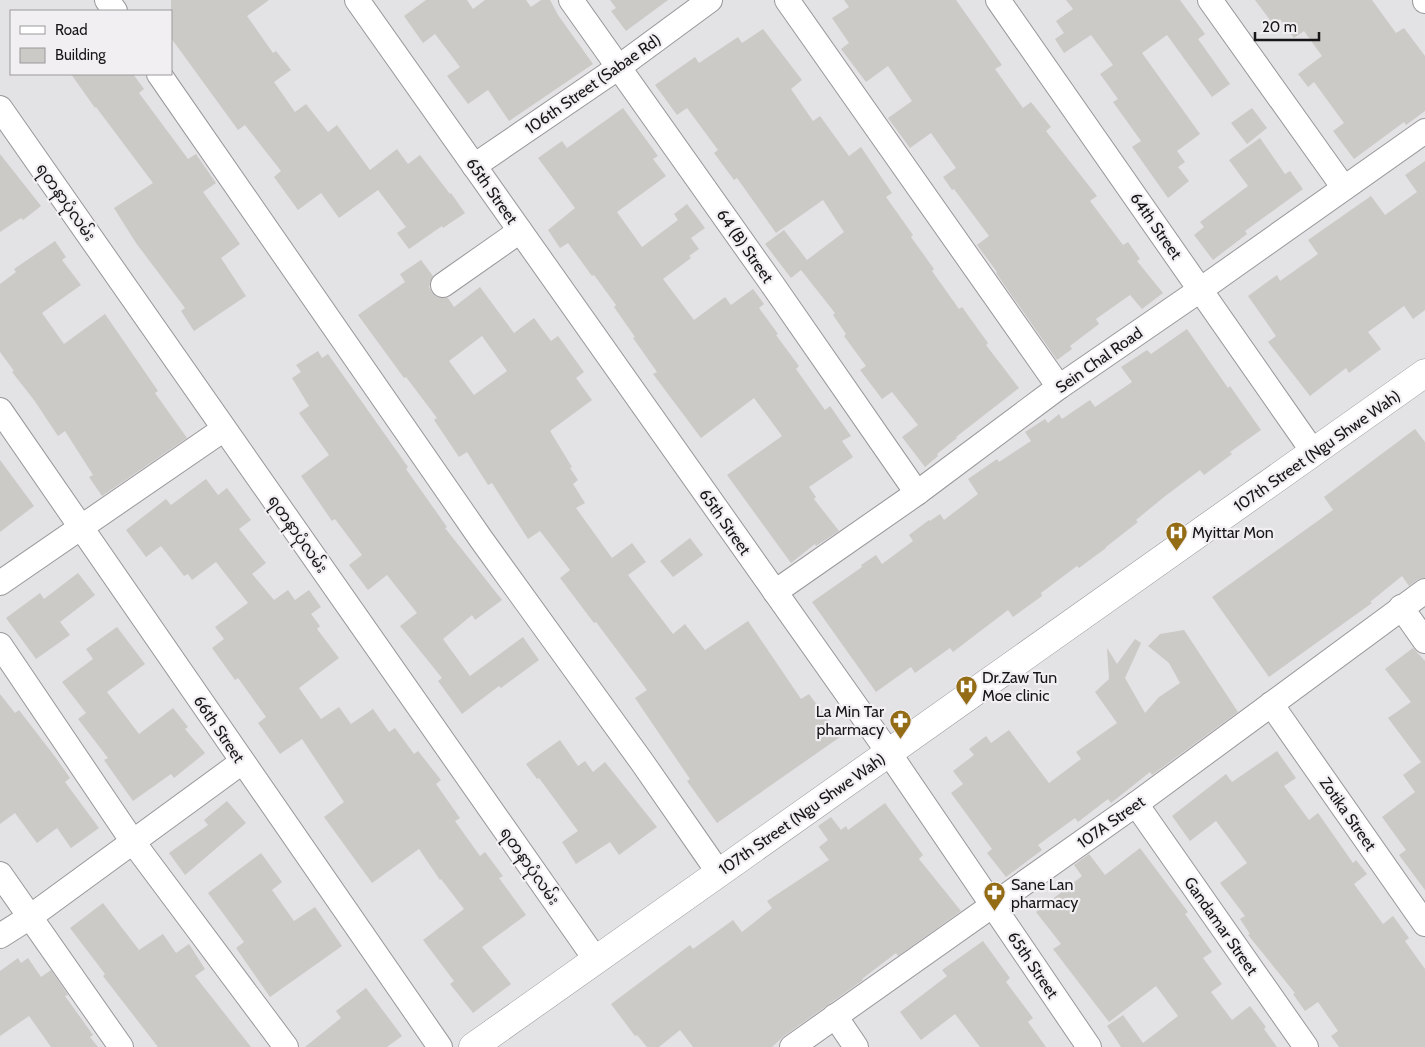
<svg xmlns="http://www.w3.org/2000/svg" width="1425" height="1047" font-family="Cabin,'Noto Sans Myanmar',sans-serif">
<style>
.building{fill:#cccac7;fill-rule:evenodd}
.lines{fill:none;stroke-linecap:round;stroke-linejoin:round}
.minor-casing{stroke:#99979a;stroke-width:26}
.major-casing{stroke:#99979a;stroke-width:29}
.minor{stroke:#fff;stroke-width:24}
.major{stroke:#fff;stroke-width:28}
.labels{text-anchor:middle;dominant-baseline:central;stroke-width:4.5;stroke-linejoin:round;paint-order:stroke}
.street-label{font-size:16px;fill:#171718;stroke:#f1eff2}
.poi-label{font-size:16px;fill:#171718;stroke:#f1eff2;text-anchor:start}
</style>
<rect width="100%" height="100%" fill="#e3e2e5"/>
<g class="building">
<path d="M171,0H269L247,16L273,53L276,51L291,70L274,82L295,112L306,104L328,132L337,125L370,170L397,149L408,164L420,155L450,194L451,193L465,213L443,228L442,226L409,249L397,233L406,227L378,190L339,218L321,193L298,210L274,177L281,171L245,125L238,130L171,38Z"/>
<path d="M426,0H467L473,9L485,0H526L531,7L541,0H550L558,15L593,64L509,121L488,90L468,104L447,76L460,67L435,34L423,43L404,16Z"/>
<path d="M610,0H668L626,31L611,11L616,8Z"/>
<path d="M844,0H956L1002,65L995,69L1023,108L1031,102L1051,127L1046,131L1097,196L1090,201L1123,245L1128,242L1140,259L1137,261L1163,293L1142,309L1130,295L1096,319L1099,324L1070,346L1072,349L1057,360L996,273L997,272L977,245L989,236L954,189L952,190L943,177L956,168L931,133L910,148L888,118L912,101L888,66L866,82L841,49L849,43L832,18L849,7Z"/>
<path d="M1066,0H1180L1205,34L1198,39L1230,84L1212,97L1167,35L1142,53L1200,134L1177,151L1185,162L1178,167L1189,181L1168,198L1132,147L1141,141L1113,102L1118,99L1100,74L1113,65L1091,35L1064,53L1055,39L1064,33L1056,21L1073,9Z"/>
<path d="M1255,0H1372L1396,33L1404,28L1425,56V111L1406,125L1404,122L1354,159L1333,131L1344,123L1314,82L1308,87L1298,74L1322,56L1304,31L1294,38L1280,19L1273,24Z"/>
<path d="M763,29L802,80L791,89L813,121L820,116L849,156L861,147L892,193L886,197L913,235L911,237L934,269L932,271L959,309L962,307L988,343L986,345L1019,388L956,437L957,438L937,454L938,456L925,467L902,437L918,425L892,392L882,399L876,391L860,370L866,366L844,336L846,334L833,315L835,313L801,270L791,278L765,244L784,230L807,260L844,232L823,200L776,233L737,178L734,180L714,153L718,150L687,108L677,115L655,85L695,57L699,63L738,37L742,43Z"/>
<path d="M71,74H133L144,89L139,93L188,159L196,154L216,183L203,192L240,244L221,258L246,296L194,331L181,311L185,308L136,243L114,208L153,183L96,107L95,108Z"/>
<path d="M623,108L658,156L653,159L666,176L617,212L642,247L678,220L674,214L687,204L705,228L691,238L699,249L689,256L691,258L663,279L694,320L725,297L731,305L753,289L764,304L759,308L778,334L776,335L799,366L796,369L825,410L830,406L851,436L842,441L853,457L809,487L816,497L814,499L839,531L816,546L815,544L791,563L727,475L782,436L754,398L701,438L653,374L657,372L633,338L635,337L614,307L616,305L594,275L592,276L568,243L560,248L548,230L575,208L538,158L562,141L567,148Z"/>
<path d="M1252,108L1267,128L1247,144L1231,123Z"/>
<path d="M1260,138L1285,174L1290,171L1303,189L1245,231L1247,234L1213,260L1194,235L1204,227L1200,222L1248,186L1229,160Z"/>
<path d="M0,154L41,206L23,220L21,218L0,232Z"/>
<path d="M1425,161V310L1413,319L1404,306L1368,332L1381,349L1349,373L1346,368L1310,396L1268,342L1276,336L1248,296L1277,275L1280,281L1318,254L1308,240L1371,196L1385,215L1417,192L1405,175Z"/>
<path d="M55,241L66,257L62,260L81,285L42,313L64,344L105,314L158,391L155,393L187,438L102,496L89,477L93,475L65,431L58,436L34,400L12,372L14,371L0,352V284L16,272L14,269Z"/>
<path d="M421,260L433,276L429,287L432,292L437,297L448,298L454,307L480,287L514,333L534,318L551,341L558,336L584,372L576,378L592,400L550,431L572,467L570,468L578,480L573,484L585,503L576,508L612,558L632,543L646,562L628,575L673,634L685,624L705,650L748,621L801,699L809,694L840,737L717,823L687,781L690,779L635,698L647,690L596,622L594,623L560,578L570,570L540,531L528,539L492,483L488,485L467,452L459,457L434,420L437,418L406,377L404,378L358,315L405,282L400,274ZM482,336L507,371L474,395L449,361Z"/>
<path d="M1187,329L1228,388L1230,386L1261,430L1230,452L1232,454L1204,475L1200,470L1164,497L1136,520L1138,522L1106,547V548L1079,568L1077,566L1041,593L1042,596L1013,617L1008,610L953,652L950,648L915,673L911,667L876,692L812,602L862,567L861,565L876,555L882,564L913,541L909,535L929,520L930,521L940,514L944,520L978,494L968,479L997,459L999,462L1031,441L1025,432L1045,419L1048,423L1059,414L1062,419L1090,400L1095,407L1132,382L1121,367L1147,350L1151,354Z"/>
<path d="M318,351L322,358L328,354L408,467L406,469L447,527L445,528L502,600L475,620L472,615L443,639L470,676L523,637L539,660L501,688L499,686L462,714L438,681L442,678L400,626L417,613L387,575L368,590L349,565L362,555L335,519L332,521L301,476L329,455L299,413L309,406L292,378L301,372L296,365Z"/>
<path d="M1415,429L1425,442V578L1417,580L1409,586L1402,576L1370,602L1372,603L1269,677L1212,597L1333,510L1324,497Z"/>
<path d="M0,460L34,506L0,532Z"/>
<path d="M206,479L218,495L227,488L251,520L239,529L266,563L252,574L274,600L288,590L295,600L309,590L321,607L311,614L320,626L317,629L339,658L299,688L321,719L339,707L351,724L373,709L389,732L395,728L414,754L418,751L441,780L436,784L460,818L455,821L480,856L485,852L503,876L499,878L526,915L482,947L511,984L473,1013L450,984L454,981L423,940L464,909L441,879L440,880L419,849L372,883L324,817L344,802L302,739L280,754L258,723L266,717L238,678L235,680L212,648L224,639L215,627L248,603L216,562L192,580L188,574L184,576L161,546L146,557L126,530L166,499L171,505Z"/>
<path d="M690,538L703,555L673,577L660,561Z"/>
<path d="M78,573L95,595L60,622L70,635L36,659L6,618L40,593L44,599Z"/>
<path d="M117,627L145,664L107,692L139,734L173,708L188,727L185,729L205,753L174,778L171,774L133,801L104,760L108,758L78,719L86,713L62,682L93,659L86,649Z"/>
<path d="M1184,630L1238,712L1152,775L1150,772L1111,803L1108,799L1078,822L1075,818L1038,845L1042,850L1006,877L987,853L992,849L951,793L963,784L953,771L974,755L969,749L986,736L991,743L1009,730L1049,783L1081,759L1076,752L1117,723L1095,692L1109,679L1107,648L1117,664L1135,639L1141,643L1125,678L1145,713L1159,697L1180,683L1169,663L1148,646L1160,634Z"/>
<path d="M1413,648L1425,661V890L1399,855L1406,850L1382,817L1415,792L1403,775L1421,762L1388,718L1411,702L1385,669Z"/>
<path d="M0,694L15,713L19,710L56,758L70,778L65,782L99,828L71,848L57,828L37,843L15,813L0,824Z"/>
<path d="M560,740L578,766L585,761L593,772L605,762L657,827L619,855L610,842L576,864L562,842L578,831L539,778L537,779L526,764Z"/>
<path d="M1277,751L1296,778L1284,786L1309,820L1318,813L1353,863L1356,860L1367,874L1354,884L1383,924L1393,916L1409,938L1405,941L1425,969V1047H1339L1331,1036L1338,1031L1318,1002L1305,1011L1293,994L1295,993L1248,935L1250,934L1240,919L1245,916L1220,883L1247,863L1216,821L1190,841L1172,816L1226,774L1232,782Z"/>
<path d="M227,801L246,823L185,875L169,853L208,825L204,820Z"/>
<path d="M885,803L923,855L919,859L961,911L898,956L896,953L862,979L863,980L784,1036L772,1047H693L680,1030L659,1047H647L637,1035L635,1036L611,1004L690,945L693,949L733,920L742,932L772,908L767,901L829,860L819,847L828,840L818,826L831,817L841,830L846,826L848,830Z"/>
<path d="M1140,848L1188,912L1185,914L1212,952L1203,958L1222,984L1211,992L1232,1020L1250,1006L1266,1027L1264,1029L1277,1047H1121L1107,1026L1123,1015L1143,1043L1178,1016L1156,986L1109,1022L1053,949L1061,944L1036,912L1082,876L1074,865L1089,854L1105,875Z"/>
<path d="M261,853L282,882L272,890L294,921L315,907L342,946L270,997L236,948L244,942L208,893Z"/>
<path d="M103,903L139,950L163,934L176,953L189,944L205,969L195,976L251,1047H158L103,976L105,974L70,928Z"/>
<path d="M983,941L1010,978L1006,982L1033,1018L1028,1022L1046,1047H980L955,1014L921,1040L900,1012L947,976L942,970Z"/>
<path d="M18,958L21,963L28,958L41,977L51,970L68,995L65,996L93,1035L90,1037L98,1047H51L29,1016L0,1036V971Z"/>
<path d="M366,988L402,1036L387,1047H305L341,1018L336,1011Z"/>
</g>
<g class="lines">
<defs>
<g id="minor">
<path d="M107,0L115,11"/>
<path d="M357,0L889,753L1089,1047"/>
<path d="M571,0L770,281L917,493"/>
<path d="M787,0L1059,387"/>
<path d="M998,0L1314,453"/>
<path d="M1210,0L1344,188"/>
<path d="M1425,0V1"/>
<path d="M159,74L481,539L642,762L719,873"/>
<path d="M0,108L596,960"/>
<path d="M474,166L619,67L710,0"/>
<path d="M443,285L520,231"/>
<path d="M0,410L440,1047"/>
<path d="M0,583L224,429"/>
<path d="M775,592L917,493L1059,387L1200,290L1425,131"/>
<path d="M1401,607L1425,641"/>
<path d="M0,645L133,842L286,1047"/>
<path d="M1271,704L1425,924"/>
<path d="M1136,804L1306,1047"/>
<path d="M0,874L121,1047"/>
<path d="M0,936L30,917L242,762"/>
<path d="M835,1016L856,1047"/>
<path d="M792,1047L1136,804L1425,591"/>
</g>
<path id="major" d="M473,1047L1425,373"/>
</defs>
<use href="#minor" class="minor-casing"/>
<use href="#major" class="major-casing"/>
<use href="#minor" class="minor"/>
<use href="#major" class="major"/>
</g>
<defs>
<symbol id="hospital-pin" viewBox="-11 -11 22 30"><path d="M0 17L-7.5 6A9.5 9.5 0 1 1 7.5 6Z" fill="#936c15" stroke="#f1eff2"/><path d="M-5-5h3v3.5h4V-5h3V5h-3V1.5h-4V5h-3Z" fill="#fff"/></symbol>
<symbol id="pharmacy-pin" viewBox="-11 -11 22 30"><path d="M0 17L-7.5 6A9.5 9.5 0 1 1 7.5 6Z" fill="#936c15" stroke="#f1eff2"/><path d="M-2-6h4v4h4v4h-4v4h-4v-4h-4v-4h4Z" fill="#fff"/></symbol>
</defs>
<g fill-rule="evenodd">
<use href="#hospital-pin" x="1164" y="520" width="25" height="34"/>
<use href="#hospital-pin" x="954" y="674" width="25" height="34"/>
<use href="#pharmacy-pin" x="888" y="708" width="25" height="34"/>
<use href="#pharmacy-pin" x="982" y="880" width="25" height="34"/>
</g>
<g class="labels">
<g class="street-label">
<text transform="translate(593 84) rotate(-35)">106th Street (Sabae Rd)</text>
<text transform="translate(492 191) rotate(55)">65th Street</text>
<text transform="translate(66 202) rotate(55)">ရတနာပုံလမ်း</text>
<text transform="translate(1156 226) rotate(55)">64th Street</text>
<text transform="translate(745 246) rotate(55)">64 (B) Street</text>
<text transform="translate(1099 360) rotate(-35)">Sein Chal Road</text>
<text transform="translate(1317 451) rotate(-35)">107th Street (Ngu Shwe Wah)</text>
<text transform="translate(725 522) rotate(55)">65th Street</text>
<text transform="translate(298 534) rotate(55)">ရတနာပုံလမ်း</text>
<text transform="translate(219 729) rotate(56)">66th Street</text>
<text transform="translate(802 814) rotate(-35)">107th Street (Ngu Shwe Wah)</text>
<text transform="translate(1348 814) rotate(55)">Zotika Street</text>
<text transform="translate(1111 822) rotate(-35)">107A Street</text>
<text transform="translate(530 866) rotate(55)">ရတနာပုံလမ်း</text>
<text transform="translate(1221 926) rotate(55)">Gandamar Street</text>
<text transform="translate(1033 965) rotate(56)">65th Street</text>
</g>
<g class="poi-label">
<text x="1192" y="532">Myittar Mon</text>
<text x="982" y="677">Dr.Zaw Tun<tspan x="982" dy="18">Moe clinic</tspan></text>
<text x="884" y="711" text-anchor="end">La Min Tar<tspan x="884" dy="18">pharmacy</tspan></text>
<text x="1011" y="884">Sane Lan<tspan x="1011" dy="18">pharmacy</tspan></text>
</g>
</g>
<rect x="10" y="10" width="162" height="65" fill="#f1eff2" stroke="#9a999b"/>
<rect x="20" y="26" width="25" height="8" fill="#ffffff" stroke="#9a999b"/>
<text x="55" y="35" font-size="15" fill="#171718">Road</text>
<rect x="20" y="48" width="25" height="15" fill="#cccac7" stroke="#9a999b"/>
<text x="55" y="60" font-size="15" fill="#171718">Building</text>
<path d="M1255 32v8h64v-8" fill="none" stroke="#171718" stroke-width="2.5"/>
<text x="1262" y="32" font-size="15" fill="#171718" stroke="#f1eff2" stroke-width="4" paint-order="stroke">20 m</text>
</svg>
